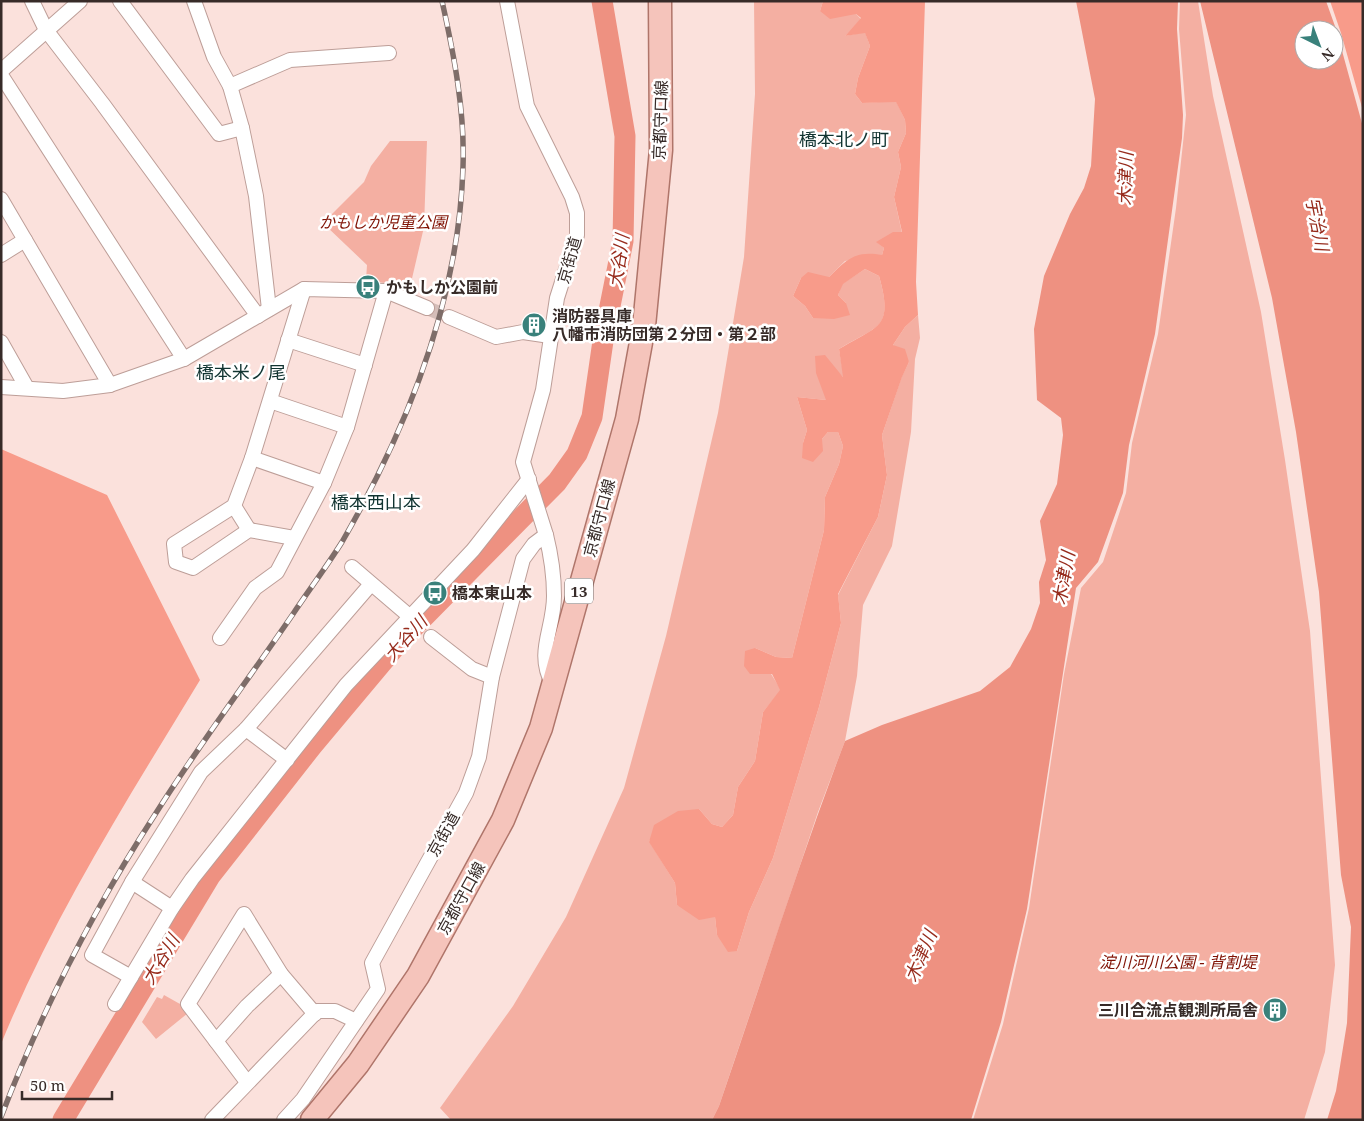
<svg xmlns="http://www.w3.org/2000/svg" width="1364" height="1121" font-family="'Noto Serif','Noto Sans JP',serif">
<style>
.green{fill:#f4afa2}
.forest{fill:#f89b8a}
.water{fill:#ee9181;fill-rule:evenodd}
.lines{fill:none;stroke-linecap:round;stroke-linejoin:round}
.river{stroke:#ee9181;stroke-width:21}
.street-tunnel{stroke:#d4bdb8;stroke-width:14;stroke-dasharray:14 7;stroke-linecap:butt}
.street-casing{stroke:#bd9e98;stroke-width:16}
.primary-casing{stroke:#af756a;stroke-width:25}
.street{stroke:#fff;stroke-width:14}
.primary{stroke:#f5c4bb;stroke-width:22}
.rail-casing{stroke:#7e6d69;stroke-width:5.5}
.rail{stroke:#fff;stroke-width:4;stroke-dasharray:11;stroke-linecap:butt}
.labels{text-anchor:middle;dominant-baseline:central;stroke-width:5;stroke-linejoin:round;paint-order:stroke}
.shield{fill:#fff;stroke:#736b68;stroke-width:1}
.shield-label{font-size:15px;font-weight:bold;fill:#372b28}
.street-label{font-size:16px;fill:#372b28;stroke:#fff}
.park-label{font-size:16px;font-style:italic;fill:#801204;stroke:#fff}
.poi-label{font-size:16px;font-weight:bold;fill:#372b28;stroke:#fff;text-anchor:start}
.neighbourhood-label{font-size:18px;fill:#113431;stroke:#fff}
.water-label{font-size:18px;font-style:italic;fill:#972c1d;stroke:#fff}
</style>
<rect width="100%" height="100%" fill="#fbe1dc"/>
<g class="green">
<path d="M754,1H823L820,11L856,14L861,19L845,36L865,32L870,46L858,78L855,94L862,103L896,101L905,120L906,133L898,152L901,167L894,197L902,233L877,242L884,248L882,255L845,261L829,277L801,278L793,296L805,306L813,318L846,303L838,295L842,284L865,269L879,276C894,329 879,325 839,349L844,378L836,370L826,400L797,397L807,430L803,443L822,439L828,432H838L843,446L839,464L825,497L824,530L792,658L776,657L755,648L781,690L763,712L755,761L738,787L733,815L722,827L712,824L699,809L649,841L675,883L677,905L715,917L717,935L737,951L749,912L773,858L819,707L841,623L838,595L878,517L887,475L882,435L902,376L909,362L893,345L905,327L918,315L920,338L915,359L911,432L892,546L863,605L857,676L845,741L818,812L719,1106L712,1120H451L440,1108L513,1006L566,917L624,788L666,636L718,413L744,257L755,94Z"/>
<path d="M1180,1H1198L1213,96L1261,312L1285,460L1310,631L1335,965L1325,1052L1304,1120H973L1003,1024L1029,908L1064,674L1081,588L1103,562L1126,493L1132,443L1158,334L1176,208L1186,115L1179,29Z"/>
<path d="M390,141H427L424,227L410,287L366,280L367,265L325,225L332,214L364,182L371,166Z"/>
<path d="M164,995L180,1004L188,1013L156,1039L142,1022L157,997L162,999Z"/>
</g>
<g class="forest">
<path d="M823,1H925L916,282L918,315L905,327L893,345L905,349L909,362L902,377L882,435L887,475L878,517L838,594L841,623L819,707L773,858L749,912L737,951L728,952L717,935L715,917L699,920L677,905L675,883L649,842L654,825L678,811L699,809L712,824L722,827L733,815L738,787L755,761L763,712L780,690L772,674H750L744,666L745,651L755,648L776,657L792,658L824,530L825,497L839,464L843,446L838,432H828L822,439L823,451L813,462L802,458L803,443L807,430L797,397L826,400L816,373L815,356L825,355L843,377L839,349C878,325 894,329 879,276L865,269L843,284L838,295L846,303L850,315L834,319L813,318L805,306L793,296L801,278L808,272L829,277C847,259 856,250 882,255L884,248L876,242L893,232H902L894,197L901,167L898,152L906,133L905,120L896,102L862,103L855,94L858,78L870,46L865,33L845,36L861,18L856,14L830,19L820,11Z"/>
<path d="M1330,1H1363V111L1341,33Z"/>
<path d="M1,449L107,495L200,680C129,797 53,916 1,1044Z"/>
</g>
<g class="water">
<path d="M1076,1H1178L1177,29L1183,115L1182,138L1155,334L1129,445L1123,493L1098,562L1076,588L1027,909L1001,1022L971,1120H712L719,1106C761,984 799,861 845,741L882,725L980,691L1010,667L1031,629L1040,603L1039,582L1046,560L1040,521L1057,484L1063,435L1061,418L1037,400L1034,329L1044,276L1070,214L1084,188L1091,166L1095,99Z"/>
<path d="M1200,1H1326L1336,29L1363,127V1120H1327L1336,1091L1347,1023L1351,927L1341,875L1319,592L1296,432L1272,298ZM1304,30H1334V60H1304Z"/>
</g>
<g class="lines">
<path class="river" d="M63,1120L210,876L312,746L400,641L557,482L577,454L592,417L603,341L623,241L625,136L602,1"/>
<path class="street-tunnel" d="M427,308L449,317"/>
<defs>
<g id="street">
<path d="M32,1L46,30L102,103L258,316"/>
<path d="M120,1L219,134L242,128"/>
<path d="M194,1L214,57L230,86L242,128L256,196L269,309"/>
<path d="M1,71L80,1"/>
<path d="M1,75L184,359"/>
<path d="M230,86L290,60L389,53"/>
<path d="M1,199L110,385"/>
<path d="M1,255L25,240"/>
<path d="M304,289L252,458L324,483L347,427L386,291"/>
<path d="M449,317L496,337L523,332L550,336"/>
<path d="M288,340L365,365"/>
<path d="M1,342L27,388"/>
<path d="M1,387L63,391L110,385L184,359L304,289L386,291L427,308"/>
<path d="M270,401L347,427"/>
<path d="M252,458L234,506L174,544L176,562L193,568L249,530L294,538"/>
<path d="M234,506L249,530"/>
<path d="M546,535C551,555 554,575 554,596C554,630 535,652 553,685"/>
<path d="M352,567L414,620"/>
<path d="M431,637L472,669L492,677"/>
<path d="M220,638L255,588L277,572L324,483"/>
<path d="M246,729L287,760"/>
<path d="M132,882L172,908"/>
<path d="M131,977L92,955L132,882L201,772L246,729L371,584"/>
<path d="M115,1004L172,908L192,879L346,685L473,550L529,479"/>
<path d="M216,1041L247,1006L281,974"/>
<path d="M247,1082L188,1004L244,914L281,974L315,1014"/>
<path d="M212,1120L317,1011H335L356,1021"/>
<path d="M284,1120L303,1099L378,989L372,963L466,793L479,757L492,677L523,559L534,544L546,535L523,462L543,390L557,298L577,235V213L572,197L527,106L507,1"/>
</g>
<path id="primary" d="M312,1120L358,1064L418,976L503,820L541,728L627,419L644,326L661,150L660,1"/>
</defs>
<use href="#street" class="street-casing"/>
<use href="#primary" class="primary-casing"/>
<use href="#street" class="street"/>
<use href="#primary" class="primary"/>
<defs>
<path id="rail" d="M1,1117C42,1010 93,910 156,813C199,745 248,680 293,614C309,590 327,566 342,542C407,429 459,299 463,167C465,111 454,55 442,1"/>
</defs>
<use href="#rail" class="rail-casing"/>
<use href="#rail" class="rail"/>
</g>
<defs>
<symbol id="bus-disc" viewBox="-11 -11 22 22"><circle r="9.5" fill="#39817b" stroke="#fff"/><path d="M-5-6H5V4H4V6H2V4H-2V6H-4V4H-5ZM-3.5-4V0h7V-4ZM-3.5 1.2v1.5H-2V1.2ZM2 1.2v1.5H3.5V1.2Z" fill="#fff"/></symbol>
<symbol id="building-disc" viewBox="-11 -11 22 22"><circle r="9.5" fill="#39817b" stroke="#fff"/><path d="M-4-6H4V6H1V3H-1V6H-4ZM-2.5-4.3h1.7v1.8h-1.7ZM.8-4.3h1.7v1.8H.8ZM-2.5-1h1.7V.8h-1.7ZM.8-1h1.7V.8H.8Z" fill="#fff"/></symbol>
</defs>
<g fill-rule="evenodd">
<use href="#bus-disc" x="354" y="273" width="28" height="28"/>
<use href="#building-disc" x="520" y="311" width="28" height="28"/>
<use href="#bus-disc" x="421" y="579" width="28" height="28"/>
<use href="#building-disc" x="1261" y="996" width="28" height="28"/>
</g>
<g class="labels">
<rect class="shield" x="565" y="578.5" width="28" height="25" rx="4"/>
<g class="shield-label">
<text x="579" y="591">13</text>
</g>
<g class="street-label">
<text transform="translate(660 120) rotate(-88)">京都守口線</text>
<text transform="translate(569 260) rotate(-74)">京街道</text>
<text transform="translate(599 518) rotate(-75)">京都守口線</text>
<text transform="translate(443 834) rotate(-61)">京街道</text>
<text transform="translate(461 898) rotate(-61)">京都守口線</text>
</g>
<g class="park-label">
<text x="383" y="222">かもしか児童公園</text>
<text x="1178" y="962">淀川河川公園 - 背割堤</text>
</g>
<g class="poi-label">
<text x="386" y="287">かもしか公園前</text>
<text x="552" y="316">消防器具庫<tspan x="552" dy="18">八幡市消防団第２分団・第２部</tspan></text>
<text x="452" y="593">橋本東山本</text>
<text x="1258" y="1010" text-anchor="end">三川合流点観測所局舎</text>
</g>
<g class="neighbourhood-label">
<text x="844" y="139">橋本北ノ町</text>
<text x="241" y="372">橋本米ノ尾</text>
<text x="376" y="502">橋本西山本</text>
</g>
<g class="water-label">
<text transform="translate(1125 179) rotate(-89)">木津川</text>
<text transform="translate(1318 224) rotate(79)">宇治川</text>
<text transform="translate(618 261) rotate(-82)">大谷川</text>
<text transform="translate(1063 578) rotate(-80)">木津川</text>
<text transform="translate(405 638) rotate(-48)">大谷川</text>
<text transform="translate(920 956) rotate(-67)">木津川</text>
<text transform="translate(160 959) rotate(-59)">大谷川</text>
</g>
</g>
<rect width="1364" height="1121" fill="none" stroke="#372b28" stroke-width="5"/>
<g transform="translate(1319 45) rotate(138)"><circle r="24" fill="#ffffff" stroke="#afaaa9"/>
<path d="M0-4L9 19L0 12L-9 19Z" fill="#39817b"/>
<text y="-8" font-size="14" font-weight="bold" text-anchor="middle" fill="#372b28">N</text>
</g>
<path d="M22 1091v8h90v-8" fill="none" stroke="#372b28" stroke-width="2.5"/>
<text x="30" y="1091" font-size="15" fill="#372b28" stroke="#ffffff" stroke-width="4" paint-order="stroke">50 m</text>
</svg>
